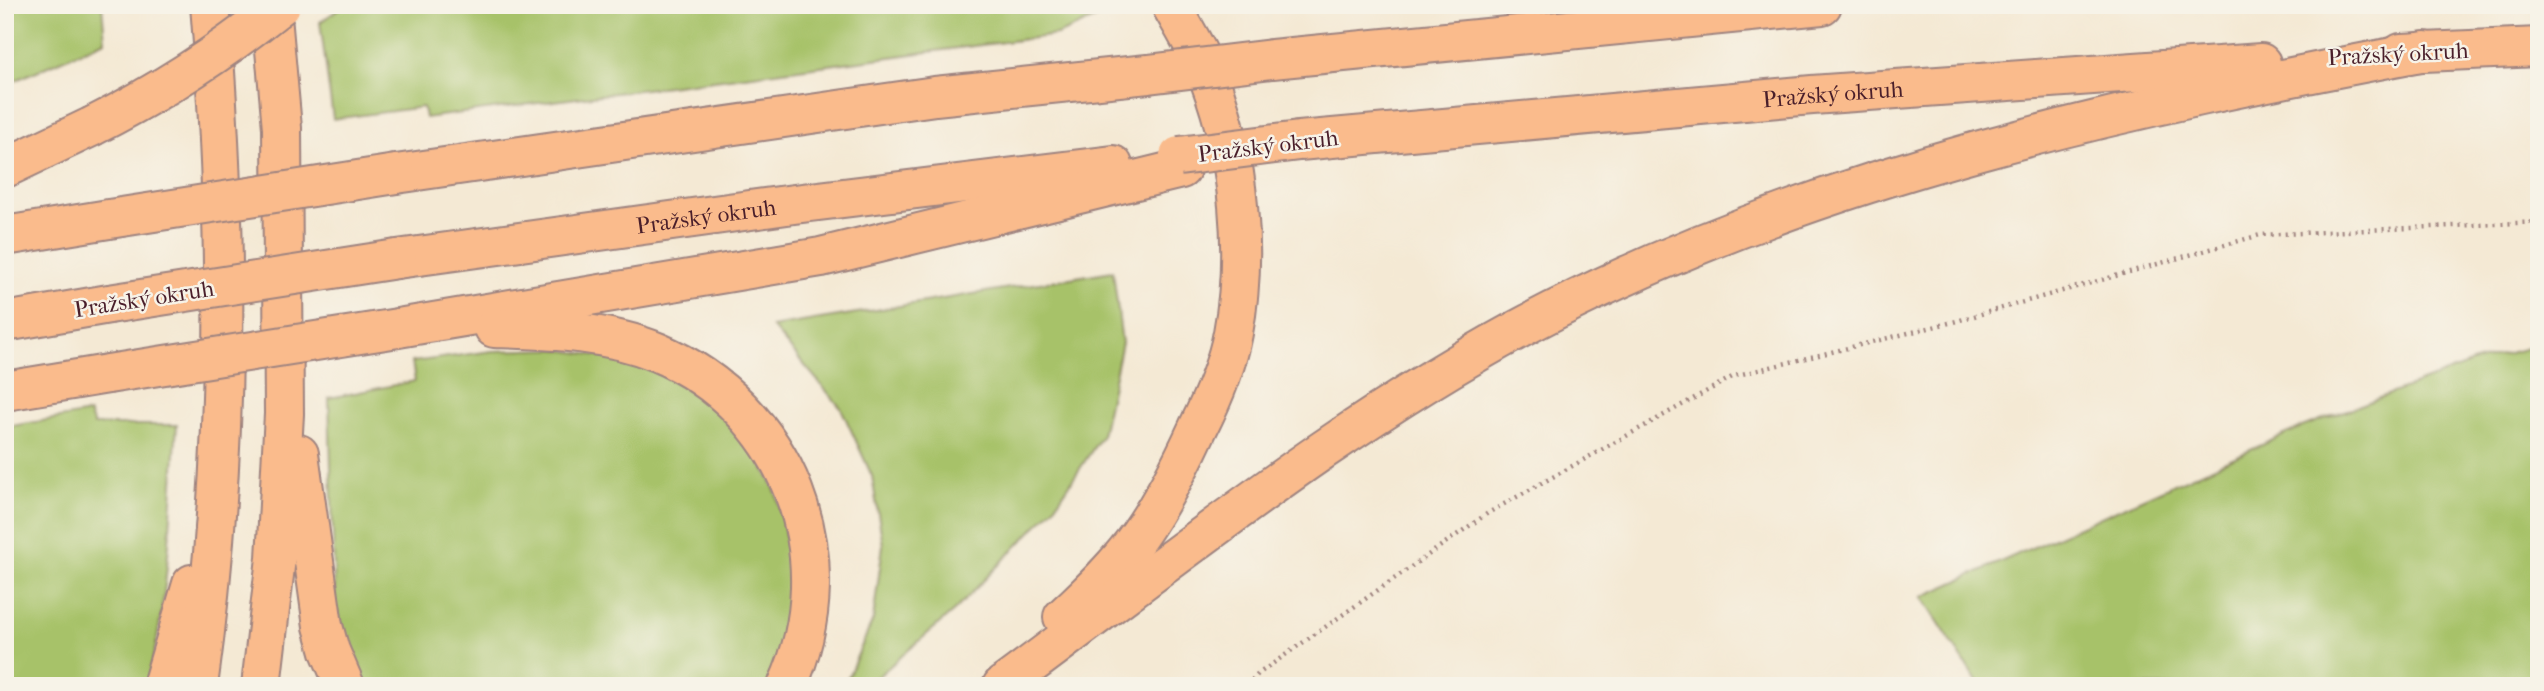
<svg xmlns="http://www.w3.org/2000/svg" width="2544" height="691" font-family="'IM FELL French Canon',serif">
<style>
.green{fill:#a7c269;stroke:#78704a;stroke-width:2}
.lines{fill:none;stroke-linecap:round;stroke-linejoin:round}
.highway-casing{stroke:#9f8480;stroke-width:42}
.path{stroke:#9f8480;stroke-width:4.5;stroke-dasharray:2 5;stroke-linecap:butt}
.highway{stroke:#fabb8c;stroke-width:38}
.highway-bridge-casing{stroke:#9f8480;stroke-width:42;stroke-linecap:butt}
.highway-bridge{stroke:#fabb8c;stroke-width:38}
.labels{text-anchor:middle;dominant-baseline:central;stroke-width:5;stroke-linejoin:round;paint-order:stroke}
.street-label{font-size:23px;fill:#4a1f2b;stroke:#f7f3e8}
</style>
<rect width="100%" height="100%" fill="#f7f3e8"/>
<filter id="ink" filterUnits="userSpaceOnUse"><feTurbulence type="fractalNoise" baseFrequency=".0143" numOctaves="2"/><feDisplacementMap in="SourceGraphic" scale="14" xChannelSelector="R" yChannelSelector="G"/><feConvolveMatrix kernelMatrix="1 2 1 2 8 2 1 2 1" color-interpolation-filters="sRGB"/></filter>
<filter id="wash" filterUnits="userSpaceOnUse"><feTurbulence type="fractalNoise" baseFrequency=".00686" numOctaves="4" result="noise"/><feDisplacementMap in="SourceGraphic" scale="28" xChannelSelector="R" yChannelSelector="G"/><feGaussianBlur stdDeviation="1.57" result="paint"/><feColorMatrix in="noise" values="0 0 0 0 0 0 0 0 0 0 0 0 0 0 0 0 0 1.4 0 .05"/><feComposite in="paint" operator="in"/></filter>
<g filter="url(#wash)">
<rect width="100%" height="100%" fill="#f4e9d4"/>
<g class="green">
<path d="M5,5H102L105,41L5,85Z"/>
<path d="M345,5H1140L1141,6L1113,11L1057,35L425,118L423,107L333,119L320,22Z"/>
<path d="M1113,271L1122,343L1102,435L1054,508L956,609L867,686H844L873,620L883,545L872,476L841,408L772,327Z"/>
<path d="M2539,345V686H1980L1922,597L2302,427L2475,362Z"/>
<path d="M554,349C586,354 618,356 648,369C701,390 751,435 774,488C778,497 780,509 782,519C796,576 794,632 767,686H364L351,661L335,604L329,398L415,381L412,362L492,351Z"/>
<path d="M89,413L94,425H177C170,512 170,602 146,686H5V427Z"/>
</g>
</g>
<g filter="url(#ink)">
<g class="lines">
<defs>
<g id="highway">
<path d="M2401,53L2539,47"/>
<path d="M1272,59L1822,5"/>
<path id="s1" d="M1299,141L1812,95L2261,63"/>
<path d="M5,168L91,127"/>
<path d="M396,174L935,96L1148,74"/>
<path d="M5,236L109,219"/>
<path id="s2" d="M397,259L794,204L1113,165"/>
<path d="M5,322L109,304"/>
<path d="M398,328L821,257L1181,169"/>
<path d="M494,328C549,330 606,331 657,352C788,407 846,556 787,686"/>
<path d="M5,391L108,374"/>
<path d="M299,454L323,626L330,651L345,686"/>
<path d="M1063,617C1090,592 1118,565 1139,535C1163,501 1181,465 1198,428C1213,398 1227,366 1233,333C1248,253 1239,158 1210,81C1201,55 1185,30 1171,5"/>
<path d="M162,686L192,584"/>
<path d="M198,686C230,458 229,234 210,5"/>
<path d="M261,686L276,558L284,414L282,128L271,5"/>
<path d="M1002,686C1181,554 1355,412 1553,311C1825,173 2128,107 2425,51"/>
</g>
</defs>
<use href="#highway" class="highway-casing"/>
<path class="path" d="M1247,686L1258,674L1488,513L1734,376L1953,322L2260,235L2539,222"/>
<use href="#highway" class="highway"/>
<defs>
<g id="highway-bridge">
<path d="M1148,74L1272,59"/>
<path d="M91,127C161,92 220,54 281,5"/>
<path d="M1179,156L1299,141"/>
<path d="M109,219L396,174"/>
<path d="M109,304L397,259"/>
<path d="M108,374L398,328"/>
</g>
</defs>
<use href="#highway-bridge" class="highway-bridge-casing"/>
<use href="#highway-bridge" class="highway-bridge"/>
</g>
</g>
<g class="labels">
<g class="street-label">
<text transform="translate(2398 54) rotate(-3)">Pražský okruh</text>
<text stroke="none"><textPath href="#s1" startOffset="536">Pražský okruh</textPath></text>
<text transform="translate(1268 146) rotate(-7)">Pražský okruh</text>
<text stroke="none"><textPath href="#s2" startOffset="312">Pražský okruh</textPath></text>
<text transform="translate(144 299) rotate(-9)">Pražský okruh</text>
</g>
</g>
<rect width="2544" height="691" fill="none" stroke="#f7f3e8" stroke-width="28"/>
</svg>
